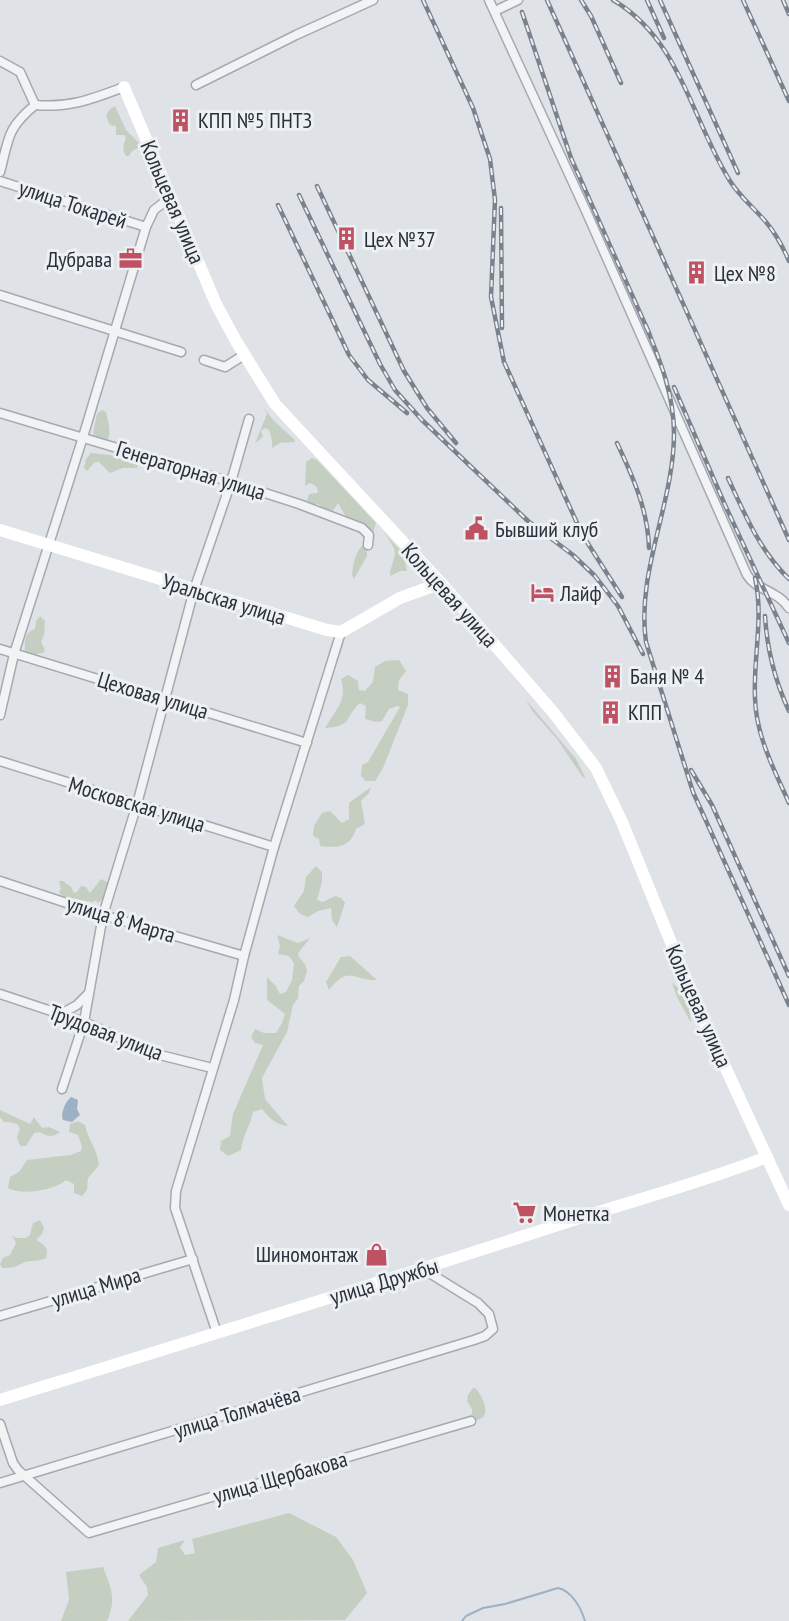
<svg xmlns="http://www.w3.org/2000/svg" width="789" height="1621" font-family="'PT Sans Narrow',sans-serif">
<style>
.green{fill:#c5cfc1}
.water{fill:#9eb0c3}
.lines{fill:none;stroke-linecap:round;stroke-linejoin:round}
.stream{stroke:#9eb0c3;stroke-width:2}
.street-casing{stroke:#a5a9b0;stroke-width:11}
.street{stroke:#f1f3f5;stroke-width:8}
.secondary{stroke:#fff;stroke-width:12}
.rail-casing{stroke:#7a828e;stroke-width:4.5}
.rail{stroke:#eef1f4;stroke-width:2;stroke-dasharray:7;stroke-linecap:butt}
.labels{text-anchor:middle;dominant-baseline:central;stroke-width:6;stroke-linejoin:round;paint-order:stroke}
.poi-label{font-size:22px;fill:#2a303c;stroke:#eef1f4;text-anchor:start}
.street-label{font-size:22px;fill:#2a303c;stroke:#eef1f4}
</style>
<rect width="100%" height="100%" fill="#dfe2e6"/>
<g class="green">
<path d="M115,106L126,130L139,143L138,148L132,151L129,156H126C122,149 123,145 126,138L124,135H116V126L110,125L106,116L109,110Z"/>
<path d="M263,407L274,421L295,440L294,442L280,443L272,448V440L269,430L265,428L261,430L263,437L255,443L267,414Z"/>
<path d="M102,410L106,412C108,421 112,433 107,441L97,438L93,433L97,414Z"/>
<path d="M91,453L118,456L138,464L137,468H123L110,473L99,462H95L87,471L84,468L86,459Z"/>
<path d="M312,458L317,460L376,523L373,532L364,533L346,517L338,503L332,512L326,511L318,504L311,505L307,500L309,494L317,493L318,491L316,486L310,483L305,486L306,462Z"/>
<path d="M385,534L403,553L407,571H400L390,576C390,567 396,556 395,552C394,546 388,539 385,534Z"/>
<path d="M364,544L366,546L367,556L354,579L352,575C353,565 355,551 364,544Z"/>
<path d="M40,616L45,621L44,635L41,642L45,650L43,653L28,655L25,652C25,642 23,634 35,629L36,621Z"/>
<path d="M399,660L406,671L399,680L398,690L408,694V705L383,768L375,781H366L361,776L362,765L368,762L400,707L397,706L389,709L382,721L376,722L365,719L366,706L360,703C344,717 354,726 325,728C335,710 348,701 341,679L348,675L358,681L359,690L365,691L373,682L375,667L385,661Z"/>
<path d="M526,700L576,759L586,779L582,776L557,739L533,712Z"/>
<path d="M371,787L369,793L361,801L365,824L356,829C350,848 337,848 320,846L319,839L313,836L314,826L322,813L330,811L342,823L349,819V803Z"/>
<path d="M316,866L322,872V882L317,900L323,902L335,896L341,898L345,903L337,927L332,920L331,908L318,911L308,917L300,914L294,906L304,891L306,877Z"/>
<path d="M101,879L107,882C107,891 106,898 98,903L96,900L93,902C82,900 71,899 61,895L59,892L61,889L59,881H63L71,887L74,893L77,892L81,886L86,887L90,893Z"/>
<path d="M277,935L298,943L310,938L299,952L298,956L305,964L307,971L304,981L299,986L298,998L293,1005L287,1032L262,1078L265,1099L288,1126C276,1125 269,1118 262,1109L253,1112C250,1126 243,1135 241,1150L228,1156L220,1150L221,1141L230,1136L233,1114L263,1045L255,1043L251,1037L255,1029L264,1033H276L282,1023L285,1014L267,1000V977L276,986L280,994L286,992L292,980L294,963L289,956L278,954L280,946Z"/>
<path d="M350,956L377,980C353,981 349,964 329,990L326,982L341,957Z"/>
<path d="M672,983C686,992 690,1007 691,1023L677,997Z"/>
<path d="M0,1110L30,1124L34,1117L42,1128L49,1127L60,1132C52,1138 47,1136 39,1132L34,1133L26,1146H20L17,1137L20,1129L17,1124L10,1122H4L0,1117Z"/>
<path d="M78,1121L85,1125C88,1140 97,1149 99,1165L88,1178L87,1190L82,1196L74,1193V1184L66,1180C55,1190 22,1196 8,1188L10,1177L19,1172L27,1160L71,1155L81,1151L82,1146L78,1135L69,1132L70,1124Z"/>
<path d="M40,1220L44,1228L42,1234L36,1240C45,1245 49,1248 46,1258C40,1261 37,1260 31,1261C18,1262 20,1269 2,1268L0,1264L3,1258L10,1255L16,1243L12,1235L16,1238H26L30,1235L33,1223Z"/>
<path d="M473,1388H475C481,1393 492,1415 480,1419C477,1421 469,1419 465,1418L472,1414V1409L467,1401L468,1395Z"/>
<path d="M289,1513L336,1537L353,1560L367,1593L345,1620L128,1621L148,1595L147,1587L139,1575L156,1562L158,1548L185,1540L180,1547L185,1555L195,1553L192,1539Z"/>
<path d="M103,1567C111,1588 117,1599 107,1621H61L69,1600L66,1572Z"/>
</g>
<path class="water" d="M71,1097L78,1100L77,1109L80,1115L72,1122L63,1120C60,1114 65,1102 71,1097Z"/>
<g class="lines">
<path class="stream" d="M462,1621L466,1616L483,1608L505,1604L558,1588C572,1591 581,1608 585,1621"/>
<defs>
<g id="street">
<path d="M489,0L586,211L747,575C757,591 777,590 789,608"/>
<path d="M495,11L518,0"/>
<path d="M0,61L20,72L35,105"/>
<path d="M196,85L296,35L373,0"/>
<path d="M35,105C70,108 92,99 124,87"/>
<path d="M0,172C9,139 6,129 35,105"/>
<path d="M0,181L146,227"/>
<path d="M0,295L181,352"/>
<path d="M204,360L225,367L244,355"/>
<path d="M0,413L231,482L299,504L362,528L369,535L368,545"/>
<path d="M0,649L307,743"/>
<path d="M0,715L14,654L83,437L146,227L154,210L171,197"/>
<path d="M0,761L274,847"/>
<path d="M0,881L103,915L244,956"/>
<path d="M0,994L84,1022L156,1054L212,1068"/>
<path d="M61,1014L77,1005L89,993"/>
<path d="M62,1089L84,1022L103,915L137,804L194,590L231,482L249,419"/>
<path d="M0,1316L193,1259"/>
<path d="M217,1333L175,1208L176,1191L234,1000L244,956L274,847L341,632"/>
<path d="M0,1424L13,1463L18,1470L89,1533L471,1421"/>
<path d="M0,1483L474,1340L485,1336L493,1329L489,1314L478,1303L423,1269"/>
</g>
</defs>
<use href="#street" class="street-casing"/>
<use href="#street" class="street"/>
<g class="secondary">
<path d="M124,87L216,304L236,341L275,404L441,583L553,712L596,768L622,822L696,1004L789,1205"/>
<path d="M0,530L327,630L341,632L400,598L441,583"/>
<path d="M0,1400C188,1342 377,1284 564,1223C631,1201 701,1183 767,1157"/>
</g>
<defs>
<g id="rail">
<path d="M423,0L473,108L490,159L495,200L491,297L504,362L582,534"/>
<path d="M547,0L789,540"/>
<path d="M581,0L591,16L621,83"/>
<path d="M613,0C681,40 691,119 730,181C740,197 754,208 766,222C776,234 783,247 789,261"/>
<path d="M647,0L664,38"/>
<path d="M660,0L738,173"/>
<path d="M743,0L789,101"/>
<path d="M783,0L789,14"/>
<path d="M522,12L571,158L649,333"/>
<path d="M317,186L404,371L427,408L456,443"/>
<path d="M299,195L380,364L395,390L422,420L528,521L573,555L595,576L618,606L643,654"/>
<path d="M278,205L349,355L368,380L407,413"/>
<path d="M501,208L502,328"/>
<path d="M646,326C660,360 674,395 674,433C674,504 636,571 646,642L693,792L789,1005"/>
<path d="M674,387L725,505L789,643"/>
<path d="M617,443C633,477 648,510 649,548"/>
<path d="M728,478C745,515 760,551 789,579"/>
<path d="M578,528L622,597"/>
<path d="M755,578C764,617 753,659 755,698C756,736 774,769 789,803"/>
<path d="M765,616C767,649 775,681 789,711"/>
<path d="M691,770L712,805L789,976"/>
</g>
</defs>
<use href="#rail" class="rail-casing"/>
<use href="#rail" class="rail"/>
</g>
<defs>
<symbol id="building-bare" viewBox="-9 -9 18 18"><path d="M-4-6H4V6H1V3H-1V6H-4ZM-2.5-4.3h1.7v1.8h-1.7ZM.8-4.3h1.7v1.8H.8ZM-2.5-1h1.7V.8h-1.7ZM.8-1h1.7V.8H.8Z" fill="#be5162" stroke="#eef1f4" stroke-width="2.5" paint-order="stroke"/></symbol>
<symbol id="office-bare" viewBox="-9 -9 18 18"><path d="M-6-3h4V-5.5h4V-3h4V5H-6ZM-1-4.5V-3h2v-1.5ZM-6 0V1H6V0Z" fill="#be5162" stroke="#eef1f4" stroke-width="2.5" paint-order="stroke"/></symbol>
<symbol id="civic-bare" viewBox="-9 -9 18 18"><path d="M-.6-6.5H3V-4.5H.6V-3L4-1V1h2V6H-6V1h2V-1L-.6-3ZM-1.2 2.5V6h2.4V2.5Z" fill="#be5162" stroke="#eef1f4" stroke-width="2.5" paint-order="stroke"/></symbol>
<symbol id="hotel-bare" viewBox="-9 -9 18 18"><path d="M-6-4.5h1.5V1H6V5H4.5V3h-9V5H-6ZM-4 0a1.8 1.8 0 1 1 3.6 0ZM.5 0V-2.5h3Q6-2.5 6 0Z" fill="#be5162" stroke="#eef1f4" stroke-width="2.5" paint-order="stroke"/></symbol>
<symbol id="supermarket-bare" viewBox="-9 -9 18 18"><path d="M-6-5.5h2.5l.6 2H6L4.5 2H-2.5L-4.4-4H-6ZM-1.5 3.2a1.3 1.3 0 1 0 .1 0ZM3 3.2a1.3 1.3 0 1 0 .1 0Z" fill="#be5162" stroke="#eef1f4" stroke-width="2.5" paint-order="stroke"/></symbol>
<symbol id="shop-bare" viewBox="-9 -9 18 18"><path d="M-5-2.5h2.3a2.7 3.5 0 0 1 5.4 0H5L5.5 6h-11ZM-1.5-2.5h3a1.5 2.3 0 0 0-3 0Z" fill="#be5162" stroke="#eef1f4" stroke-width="2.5" paint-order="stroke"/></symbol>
</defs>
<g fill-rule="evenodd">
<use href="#building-bare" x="164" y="104" width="33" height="33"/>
<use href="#building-bare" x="330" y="222" width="33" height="33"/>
<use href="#office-bare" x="114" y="242" width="33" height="33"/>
<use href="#building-bare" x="680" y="256" width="33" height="33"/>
<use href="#civic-bare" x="460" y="512" width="33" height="33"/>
<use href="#hotel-bare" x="526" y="576" width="33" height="33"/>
<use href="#building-bare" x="596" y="660" width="33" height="33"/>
<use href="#building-bare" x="594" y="696" width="33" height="33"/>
<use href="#supermarket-bare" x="508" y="1196" width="33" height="33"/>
<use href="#shop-bare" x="360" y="1238" width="33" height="33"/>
</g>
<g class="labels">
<g class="poi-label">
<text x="198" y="120">КПП №5 ПНТЗ</text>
<text x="364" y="239">Цех №37</text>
<text x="112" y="259" text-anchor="end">Дубрава</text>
<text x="714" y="273">Цех №8</text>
<text x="495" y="529">Бывший клуб</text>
<text x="560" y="593">Лайф</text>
<text x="630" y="676">Баня № 4</text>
<text x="628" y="712">КПП</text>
<text x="543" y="1213">Монетка</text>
<text x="358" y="1254" text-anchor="end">Шиномонтаж</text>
</g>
<g class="street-label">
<text transform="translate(173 202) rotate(67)">Кольцевая улица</text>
<text transform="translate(73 204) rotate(18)">улица Токарей</text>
<text transform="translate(191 470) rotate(17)">Генераторная улица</text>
<text transform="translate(450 595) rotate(48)">Кольцевая улица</text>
<text transform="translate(224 599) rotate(17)">Уральская улица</text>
<text transform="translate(153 695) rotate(17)">Цеховая улица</text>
<text transform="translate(137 804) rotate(17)">Московская улица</text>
<text transform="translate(121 919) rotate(17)">улица 8 Марта</text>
<text transform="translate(699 1006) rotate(66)">Кольцевая улица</text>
<text transform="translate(106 1032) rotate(21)">Трудовая улица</text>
<text transform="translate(384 1281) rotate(-17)">улица Дружбы</text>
<text transform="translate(96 1287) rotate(-17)">улица Мира</text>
<text transform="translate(237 1412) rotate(-17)">улица Толмачёва</text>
<text transform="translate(280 1477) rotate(-16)">улица Щербакова</text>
</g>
</g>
</svg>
